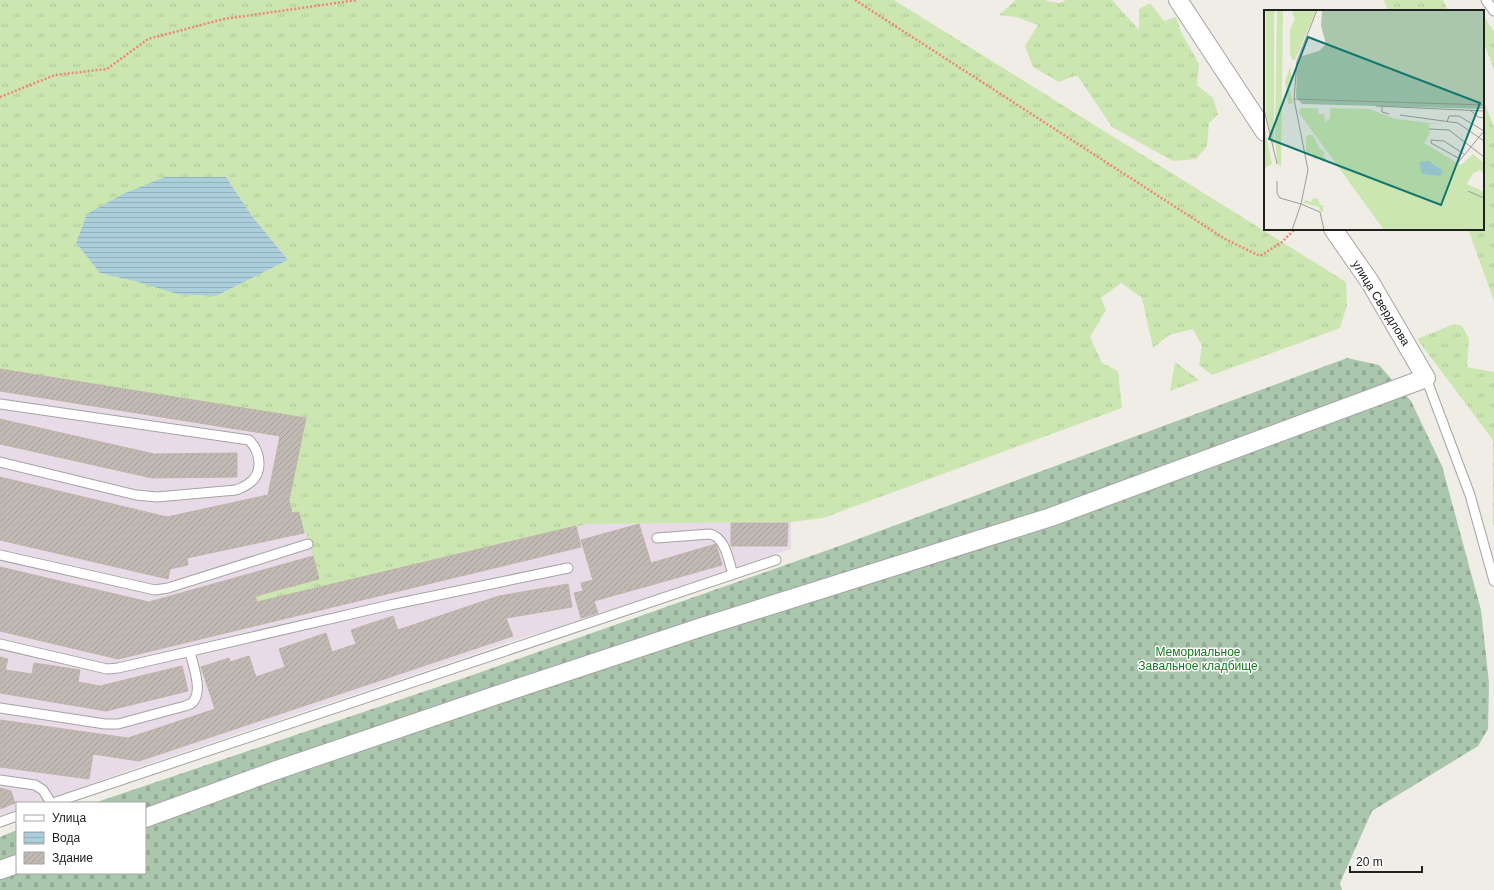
<svg xmlns="http://www.w3.org/2000/svg" width="1494" height="890" font-family="Arial,sans-serif">
<style>
.industrial{fill:#e8dae6}
.grass{fill:url(#grass-tufts);fill-rule:evenodd}
.cemetery{fill:url(#cemetery-stones)}
.water{fill:url(#water-rules)}
.building{fill:url(#building-hatch);stroke:#c1b4aa}
.lines{fill:none;stroke-linecap:round;stroke-linejoin:round}
.lane-casing{stroke:#a4a4a4;stroke-width:11}
.street-casing{stroke:#a4a4a4;stroke-width:20}
.path{stroke:#f18577;stroke-width:2.5;stroke-dasharray:2 2;stroke-linecap:butt}
.lane{stroke:#fff;stroke-width:9}
.street{stroke:#fff;stroke-width:18}
.labels{text-anchor:middle;dominant-baseline:central;stroke-width:3;stroke-linejoin:round;paint-order:stroke}
.street-label{font-size:12px;fill:#202020;stroke:#fff}
.park-label{font-size:12px;fill:#13791c;stroke:#fff}
.inset-road{fill:none;stroke:#9d9b97;stroke-width:1}
.view{fill:#0f766e;fill-opacity:0.15;stroke:#0f766e;stroke-width:2}
.inset-edge{fill:none;stroke:#202020;stroke-width:2}
</style>
<defs>
<pattern id="grass-tufts" width="24" height="20" patternUnits="userSpaceOnUse"><rect width="24" height="20" fill="#cbe6b1"/><path d="M3 7l-1-3M5 7V3M7 7l1-3M15 17l-1-3M17 17v-4M19 17l1-3" fill="none" stroke="#aec598"/></pattern>
<pattern id="cemetery-stones" width="16" height="16" patternUnits="userSpaceOnUse"><rect width="16" height="16" fill="#aac7ae"/><path d="M2 7V4a2 2 0 0 1 4 0v3zM10 15v-3a2 2 0 0 1 4 0v3z" fill="#92ab95"/></pattern>
<pattern id="water-rules" width="6" height="5" patternUnits="userSpaceOnUse"><rect width="6" height="5" fill="#abcfda"/><path d="M0 2.5h6" fill="none" stroke="#93b1bb"/></pattern>
<pattern id="building-hatch" width="6" height="6" patternUnits="userSpaceOnUse"><rect width="6" height="6" fill="#c0b9b4"/><path d="M-1 1l2-2M0 6l6-6M5 7l2-2" fill="none" stroke="#a59f9a"/></pattern>
</defs>
<rect width="100%" height="100%" fill="#f0ede7"/>
<path class="industrial" d="M0,369L306,418L289,500L299,512L304,532H306L319,579L256,596L257,602L588,524L791,522V549L600,616L516,640L133,769L37,803H17V810L0,816Z"/>
<g class="grass">
<path d="M0,0H894L1346,282L1347,305L1340,328L1212,375L1199,365L1202,346L1193,329L1169,335L1153,348L1142,298L1121,283L1101,298L1106,310L1090,337L1102,363L1118,371L1122,408L823,518L791,522L588,524L257,602L255,596L319,579L306,532L304,533L299,512L292,513L289,500L306,418L0,369ZM226,177L252,216L288,260L216,296L138,282L100,273Z"/>
<path d="M1016,0H1046L1047,1L1060,3L1066,0H1112L1139,30V9L1150,3L1164,21L1176,17L1181,32L1199,64L1197,85L1213,98L1218,114L1209,123L1207,146L1196,159L1173,161L1112,127L1077,75L1059,82L1033,67L1025,46L1038,25L1016,17L999,15Z"/>
<path d="M1384,0H1443L1448,11H1388Z"/>
<path d="M1483,15L1494,32V69L1483,41Z"/>
<path d="M1483,99L1494,127V301L1468,229H1483Z"/>
<path d="M1454,324L1462,326L1469,339L1467,367L1494,372V526L1493,523V440L1417,339Z"/>
<path d="M1175,362L1199,380L1170,391Z"/>
</g>
<path class="cemetery" d="M1347,358L1379,365L1411,401L1442,466L1481,610L1489,683L1488,729L1478,746L1372,811L1340,883L1342,890H0V837L17,830V873H145V803H94L467,677L842,545Z"/>
<path class="water" d="M165,177H226L252,216L288,260L216,296L178,294L138,282L100,273L76,243L87,214L123,194Z"/>
<g class="building">
<path d="M0,369L306,418L289,500L292,513L299,512L304,533L187,558L188,565L170,569L168,579L0,540V477L167,517L268,495L280,436L0,391Z"/>
<path d="M0,419L154,454L237,453V477L152,478L0,444Z"/>
<path d="M731,523H788L787,546H731Z"/>
<path d="M639,524L651,563L716,544L722,565L594,601L598,613L581,618L574,593L583,591L581,583L593,580L581,540Z"/>
<path d="M576,526L581,547L118,659L0,631V567L149,602L313,556L319,579L255,596L257,602Z"/>
<path d="M568,584L572,607L506,618L513,636L139,761L93,754L89,779L0,767V720L128,738L215,709L201,667L229,658L230,662L249,656L256,677L285,667L279,649L326,633L332,652L356,644L351,630L393,616L398,630L499,596Z"/>
<path d="M0,657L8,659L5,670L32,674L34,663L80,670L78,682L100,686L182,666L188,691L106,711L0,693Z"/>
<path d="M0,788L11,791L15,803L0,809Z"/>
</g>
<g class="lines">
<defs>
<g id="lane">
<path d="M1486,0L1494,11"/>
<path d="M1426,378L1470,495L1494,581"/>
<path d="M0,404L249,440C261,452 264,474 248,484C244,487 240,488 236,490L157,497L136,495L0,462"/>
<path d="M657,538L710,534C726,538 728,560 733,574"/>
<path d="M0,555L155,590L168,588L308,544"/>
<path d="M0,644L107,669L118,668L390,605L568,568"/>
<path d="M0,708L105,724H118L185,706C188,705 191,704 193,702C203,691 193,665 190,652"/>
<path d="M0,780L35,785L43,790L51,803"/>
<path d="M53,803L776,560"/>
<path d="M0,822L17,816"/>
</g>
<g id="street">
<path d="M1178,0L1265,132"/>
<path d="M145,818L274,771L497,695L705,626L1051,517L1426,378L1370,282L1333,229"/>
<path d="M0,870L17,864"/>
</g>
</defs>
<use href="#lane" class="lane-casing"/>
<use href="#street" class="street-casing"/>
<g class="path">
<path d="M855,0L1225,239L1260,256L1282,242L1295,229"/>
<path d="M0,97L55,75L107,69L148,39L224,19L357,0"/>
</g>
<use href="#lane" class="lane"/>
<use href="#street" class="street"/>
</g>
<g class="labels">
<g class="street-label">
<text transform="translate(1381 303) rotate(58)">улица Свердлова</text>
</g>
<g class="park-label">
<text x="1198" y="652">Мемориальное<tspan x="1198" dy="14">Завальное кладбище</tspan></text>
</g>
</g>
<g transform="translate(1264 10)">
<rect width="220" height="220" fill="#f0ede7"/>
<path d="M2,0H10V141L2,103ZM13,0H19L17,157L13,153L11,126ZM30,0L52,1L31,50H28L26,43V20L31,8L28,4ZM26,57L28,69L25,79L29,93L24,94L21,71ZM37,98H54V104H60L61,113L66,108V98L105,99L132,109L174,114H165V125L160,133L197,155L209,144L220,153V164L216,160L209,163L203,174L220,182V220H120L35,103ZM169,153L177,159L176,166L159,164L157,159ZM0,114L8,154L1,158L0,156ZM44,125H49L56,139L61,142L59,146L63,149L59,152L55,148L50,149L47,142L45,144L42,141V128ZM49,188L54,189L56,195H59V201L57,202L55,197L39,193L41,190L47,192Z" fill="#cbe6b1" fill-rule="evenodd"/>
<path d="M58,0H220V99L38,94L32,87L33,60L38,46L55,41L62,34L57,16Z" fill="#aac7ae"/>
<path d="M165,151L177,159L179,163L176,166L158,164L155,152Z" fill="#abcfda"/>
<path class="inset-road" d="M53,0L33,51L30,89L44,160L37,194L56,202L60,220M30,89L220,95M112,96L220,101M118,97V102L125,104M0,99L13,154M206,100L214,107L220,108M136,105L194,113L220,131M183,112L185,106H195L220,121M165,119L185,120L220,147M196,149L167,133V130L180,131L200,144M192,155L220,121M13,171V183L16,188L37,194L28,220M204,181L220,188"/>
<path class="view" d="M44,27L216,93L177,195L5,129Z"/>
<rect width="220" height="220" class="inset-edge"/>
</g>
<rect x="16" y="802" width="130" height="72" fill="#ffffff" stroke="#a6a6a6"/>
<rect x="24" y="815" width="20" height="6" fill="#ffffff" stroke="#a6a6a6"/>
<text x="52" y="822" font-size="12" fill="#202020">Улица</text>
<rect x="24" y="832" width="20" height="12" fill="url(#water-rules)" stroke="#a6a6a6"/>
<text x="52" y="842" font-size="12" fill="#202020">Вода</text>
<rect x="24" y="852" width="20" height="12" fill="url(#building-hatch)" stroke="#a6a6a6"/>
<text x="52" y="862" font-size="12" fill="#202020">Здание</text>
<path d="M1350 866v6h72v-6" fill="none" stroke="#202020" stroke-width="2"/>
<text x="1356" y="866" font-size="12" fill="#202020" stroke="#ffffff" stroke-width="3" paint-order="stroke">20 m</text>
</svg>
